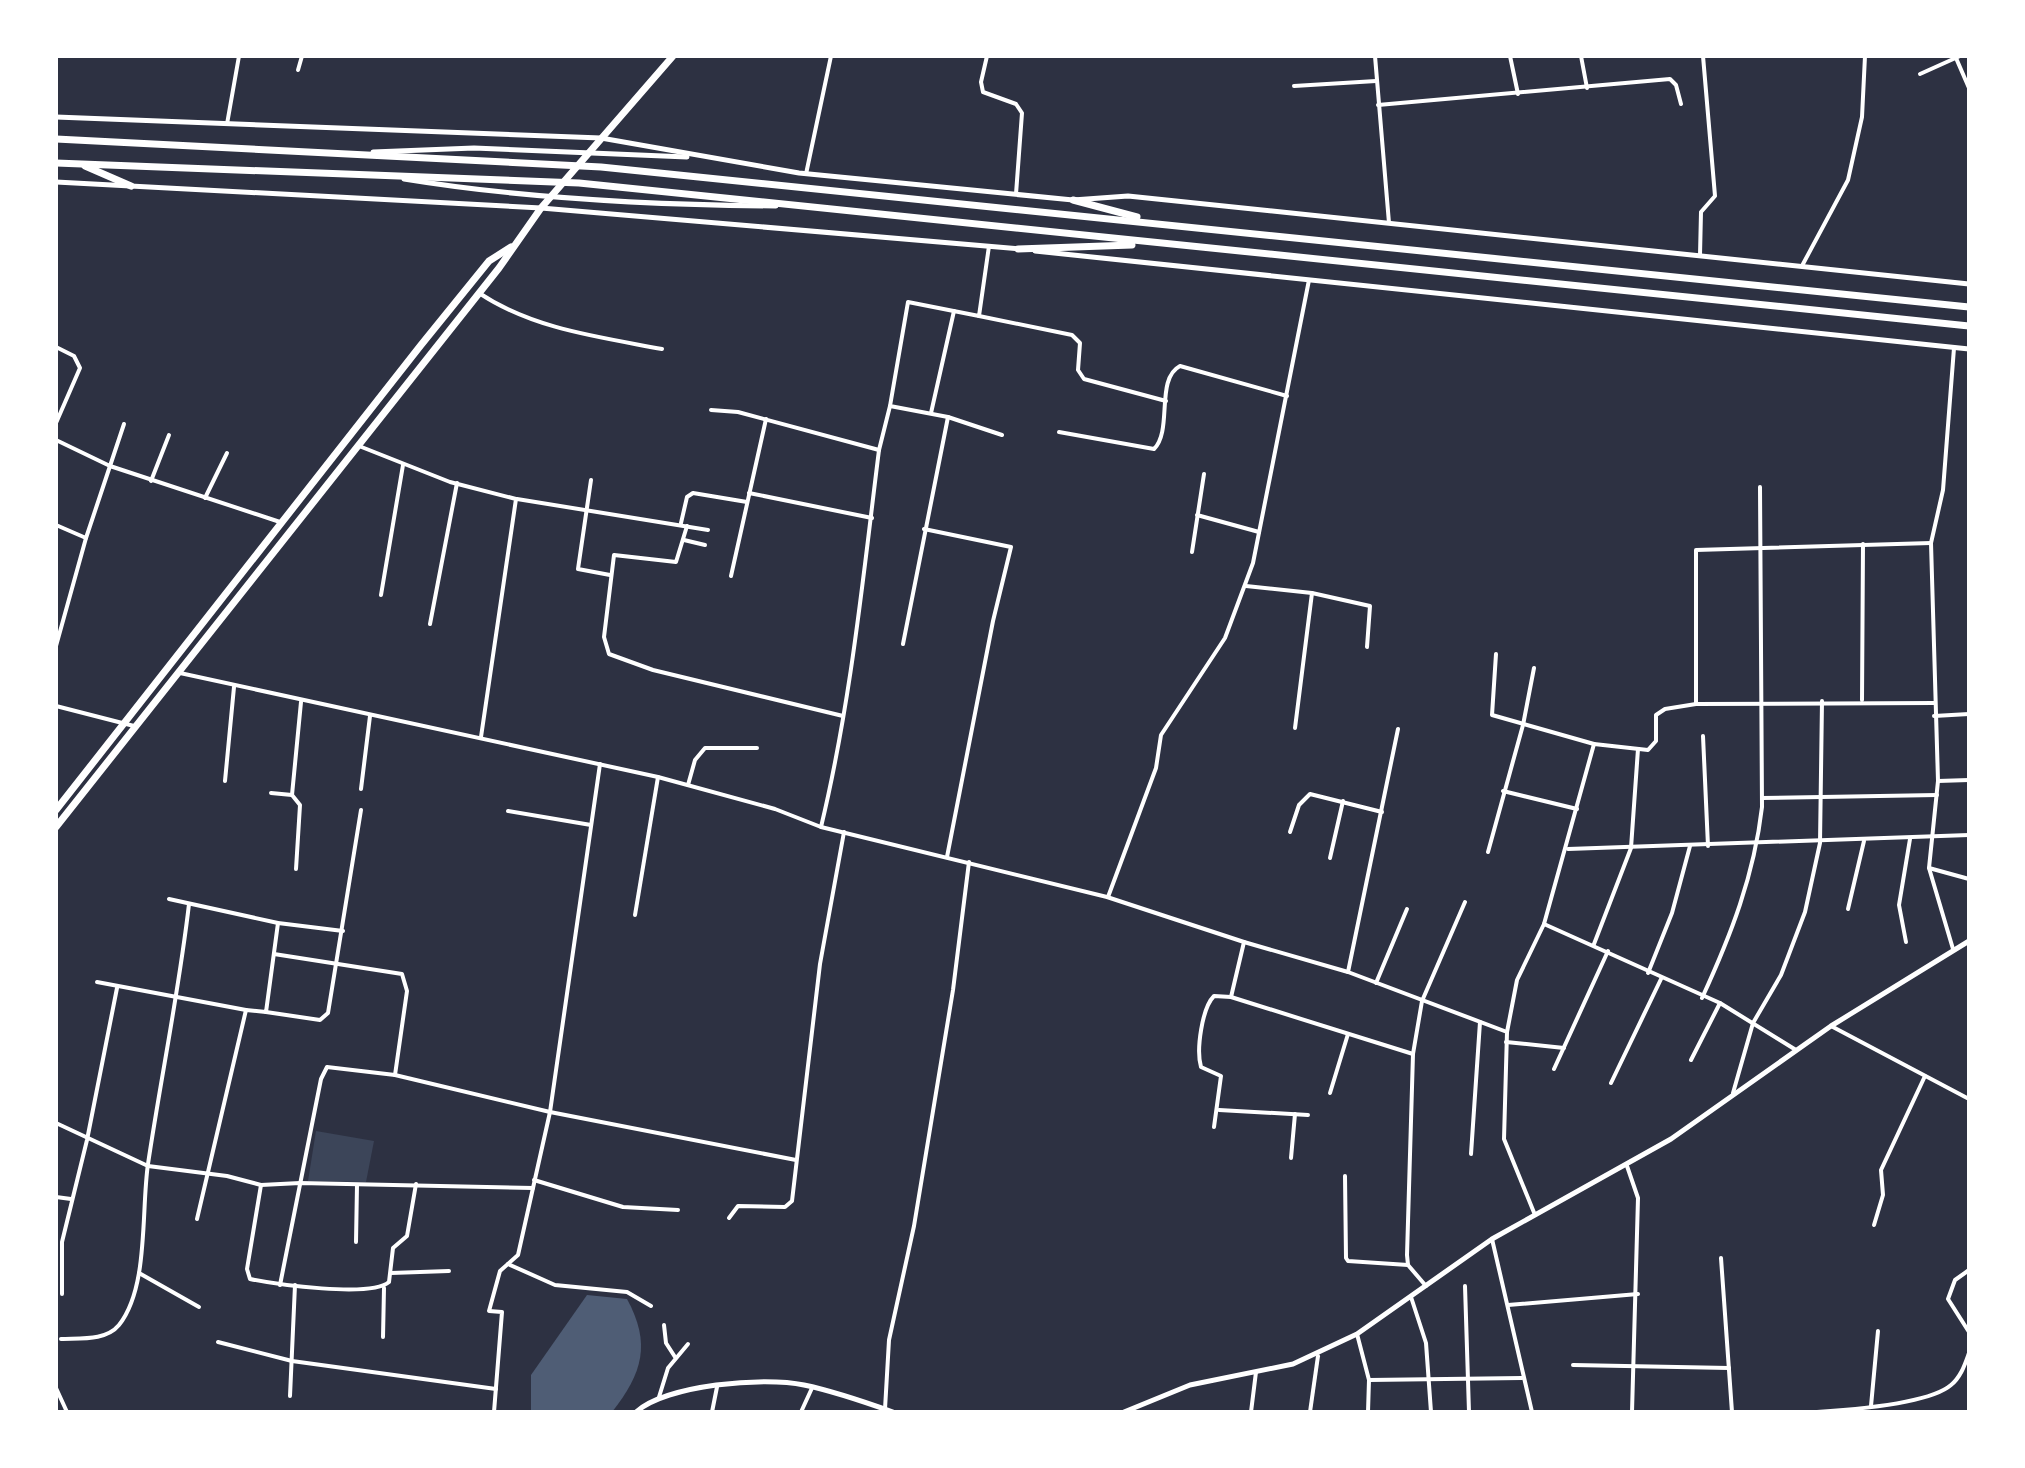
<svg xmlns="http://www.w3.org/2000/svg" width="2025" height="1468" font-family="Karla,sans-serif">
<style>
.green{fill:#3c4559}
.water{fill:#4f5d75}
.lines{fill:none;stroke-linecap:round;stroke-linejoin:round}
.minor{stroke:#fff;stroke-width:4}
.tertiary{stroke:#fff;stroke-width:5}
.primary{stroke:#fff;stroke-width:7}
.trunk{stroke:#fff;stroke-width:7}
</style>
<rect width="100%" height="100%" fill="#2d3142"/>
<path class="green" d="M316,1131L374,1141L366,1182L308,1181Z"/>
<path class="water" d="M587,1295L627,1299C651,1343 643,1373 612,1412L531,1411V1375Z"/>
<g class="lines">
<g class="minor">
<path d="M987,56L981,82L983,92L1016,104L1022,113L1016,194"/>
<path d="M1375,56L1389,223"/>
<path d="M1510,56L1518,94"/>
<path d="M1581,56L1587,88"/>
<path d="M1956,58L1969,88"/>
<path d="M298,70L302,56"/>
<path d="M1920,74L1960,56"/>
<path d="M1294,86L1376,81"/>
<path d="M1378,105L1670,79L1676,85L1681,104"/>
<path d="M227,124L239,56"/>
<path d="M806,174L831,56"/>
<path d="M989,246L979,316L908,302L890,406L948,417L1002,435"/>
<path d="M1700,255L1701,212L1715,196L1703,56"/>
<path d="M1803,264L1848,180L1862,117L1865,56"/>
<path d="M479,293C533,329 599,337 662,349"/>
<path d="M979,316L1072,335L1080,343L1078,370L1084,379L1166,401"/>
<path d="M56,347L74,356L80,368L56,423"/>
<path d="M711,410L738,412L879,450L890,406"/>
<path d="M931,413L954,311"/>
<path d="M1059,432L1154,449C1173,430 1155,379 1180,366L1287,396"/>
<path d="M56,440L110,466L124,424"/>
<path d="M359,446L450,482L516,499L481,737"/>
<path d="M591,480L578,569L610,575"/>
<path d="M151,481L169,435"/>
<path d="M749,493L872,518"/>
<path d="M205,498L227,453"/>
<path d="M517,499L708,530"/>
<path d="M1197,515L1259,532"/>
<path d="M681,523L687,497L693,493L747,502"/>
<path d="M56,525L86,538L110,466L280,522"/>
<path d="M687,526L676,562L614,555L604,637L609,654L653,670L843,716"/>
<path d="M924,529L1011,547L993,621L947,857"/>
<path d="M684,540L705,545"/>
<path d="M1192,552L1204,474"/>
<path d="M731,576L766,419"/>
<path d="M1246,586L1312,593L1370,606L1367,647"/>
<path d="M381,595L403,465"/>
<path d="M430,624L457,483"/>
<path d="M903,644L948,417"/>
<path d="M56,646L86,538"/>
<path d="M1496,654L1492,715L1594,744"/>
<path d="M180,673L658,777L775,809L821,827L1107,897L1244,942L1231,997"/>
<path d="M1862,700L1863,544"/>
<path d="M1696,704V550L1931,543"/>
<path d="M56,706L134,726"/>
<path d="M1934,716L1969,714"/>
<path d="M1295,728L1312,593"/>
<path d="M1398,729L1348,972L1507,1032L1504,1139L1535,1215"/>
<path d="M1703,736L1708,846"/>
<path d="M225,781L234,687"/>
<path d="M1938,781L1969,780"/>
<path d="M688,785L695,760L705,748H757"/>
<path d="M361,789L370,716"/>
<path d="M1503,791L1577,809"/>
<path d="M271,793L292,795L300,805L296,869"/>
<path d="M292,795L301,702"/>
<path d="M1762,798L1937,795"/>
<path d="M508,811L591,825"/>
<path d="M821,827C851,702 863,577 879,450"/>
<path d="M1290,832L1299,805L1310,794L1382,812"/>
<path d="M1568,849L1969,835"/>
<path d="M1488,852L1523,725L1534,668"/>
<path d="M1330,858L1343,801"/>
<path d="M1929,868L1969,879"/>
<path d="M1108,897L1156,768L1161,735L1225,638L1253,563L1309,280"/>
<path d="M169,899L278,923L343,931"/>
<path d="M1848,909L1864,841"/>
<path d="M635,915L658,777"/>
<path d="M1544,924L1720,1003L1691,1060"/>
<path d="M1244,942L1348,972"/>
<path d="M1906,942L1899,905L1910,839"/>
<path d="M1594,944L1631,848L1638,749"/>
<path d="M1953,949L1929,868L1938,781L1931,543L1943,490L1954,348"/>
<path d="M274,954L402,974L407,991L395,1075"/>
<path d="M1648,973L1672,913L1690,846"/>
<path d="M97,982L246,1010"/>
<path d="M1376,983L1407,909"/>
<path d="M1702,998C1731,935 1754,876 1762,807L1760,487"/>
<path d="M1720,1003L1796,1050"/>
<path d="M266,1012L320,1020L328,1013L361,810"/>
<path d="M1831,1026L1969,1099"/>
<path d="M1507,1032L1517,980L1544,924L1594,744L1648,750L1656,741V715L1665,709L1696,704L1934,703"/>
<path d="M1506,1042L1564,1048"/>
<path d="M1554,1069L1608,951"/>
<path d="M1611,1083L1661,979"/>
<path d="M1330,1093L1348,1034"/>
<path d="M1733,1093L1753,1023L1781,975L1805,912L1820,843L1822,701"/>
<path d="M1219,1110L1308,1115"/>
<path d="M56,1123L148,1166L227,1176L261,1185L300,1183L533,1188"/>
<path d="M1214,1127L1221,1076L1201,1067C1196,1050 1202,1008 1214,996L1231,997L1413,1054"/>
<path d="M1471,1154L1480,1022"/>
<path d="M1291,1158L1295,1114"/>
<path d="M1627,1166L1638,1198L1632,1412"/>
<path d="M1345,1176L1346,1258L1348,1261L1408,1265"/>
<path d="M534,1180L623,1207L678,1210"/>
<path d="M261,1185L247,1269L250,1279C274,1284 371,1298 389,1282L393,1248L407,1236L416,1184"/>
<path d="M56,1197L71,1199"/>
<path d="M729,1218L738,1206L785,1207L792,1201L820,964L844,832"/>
<path d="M197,1219L246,1010L266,1012L278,923"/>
<path d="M1874,1225L1883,1195L1881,1170L1925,1076"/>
<path d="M1492,1239L1532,1412"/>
<path d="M356,1242L357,1185"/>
<path d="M1721,1258L1732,1412"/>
<path d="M508,1264L555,1285L627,1292L651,1306"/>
<path d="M1969,1270L1955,1280L1948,1299L1969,1332"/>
<path d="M139,1273L199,1307"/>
<path d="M391,1273L449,1271"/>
<path d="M280,1285L321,1079L327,1067L395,1075L550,1112L796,1160"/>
<path d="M1426,1286L1408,1265L1407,1255L1413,1054L1422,1001L1465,902"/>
<path d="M1465,1286L1469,1412"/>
<path d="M62,1294V1242L87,1140L117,988"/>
<path d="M1411,1297L1426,1343L1431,1412"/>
<path d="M1508,1305L1638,1294"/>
<path d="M664,1325L666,1343L675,1357"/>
<path d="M1357,1334L1369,1380L1368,1412"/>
<path d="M383,1337L384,1288"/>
<path d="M61,1339C80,1338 106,1341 119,1325C149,1287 141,1211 148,1164C161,1077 179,991 189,904"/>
<path d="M218,1342L292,1361L496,1389"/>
<path d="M1573,1365L1729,1368"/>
<path d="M1369,1380L1522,1378"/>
<path d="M56,1388L67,1412"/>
<path d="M290,1396L295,1285"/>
<path d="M659,1397L668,1368L688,1344"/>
<path d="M1871,1406L1878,1331"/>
<path d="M885,1409L889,1340L914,1226L953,990L969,862"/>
<path d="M494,1412L502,1312L489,1311L500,1271L518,1255L550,1112L600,764"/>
<path d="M712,1412L717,1387"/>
<path d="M801,1412L812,1388"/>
<path d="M1251,1412L1256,1372"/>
<path d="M1310,1412L1318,1356"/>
<path d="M1817,1412C1848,1410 1929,1404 1951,1385C1961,1377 1965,1364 1969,1353"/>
</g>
<g class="tertiary">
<path d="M56,117L601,138L799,173L1073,200L1128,196L1969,284"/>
<path d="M373,152L474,148L687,157"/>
<path d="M404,179C526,199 652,205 776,206"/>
<path d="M56,182L541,208L1021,249"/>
<path d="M1035,251L1969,349"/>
<path d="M636,1412C666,1385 764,1376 804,1385C833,1391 865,1402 893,1412"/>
<path d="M1124,1412L1190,1385L1293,1364L1357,1334L1492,1239L1671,1139L1831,1026L1969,941"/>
</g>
<g class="primary">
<path d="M56,810L421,345L489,261L511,247"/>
<path d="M56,827L499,268L541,208L673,56"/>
</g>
<g class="trunk">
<path d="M56,139L601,167L1969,307"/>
<path d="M56,163L579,183L1969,326"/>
<path d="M85,166L131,186"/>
<path d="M1073,200L1137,217"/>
<path d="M1018,249L1132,245"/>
</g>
</g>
<rect width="2025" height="1468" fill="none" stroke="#ffffff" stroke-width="116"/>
</svg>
